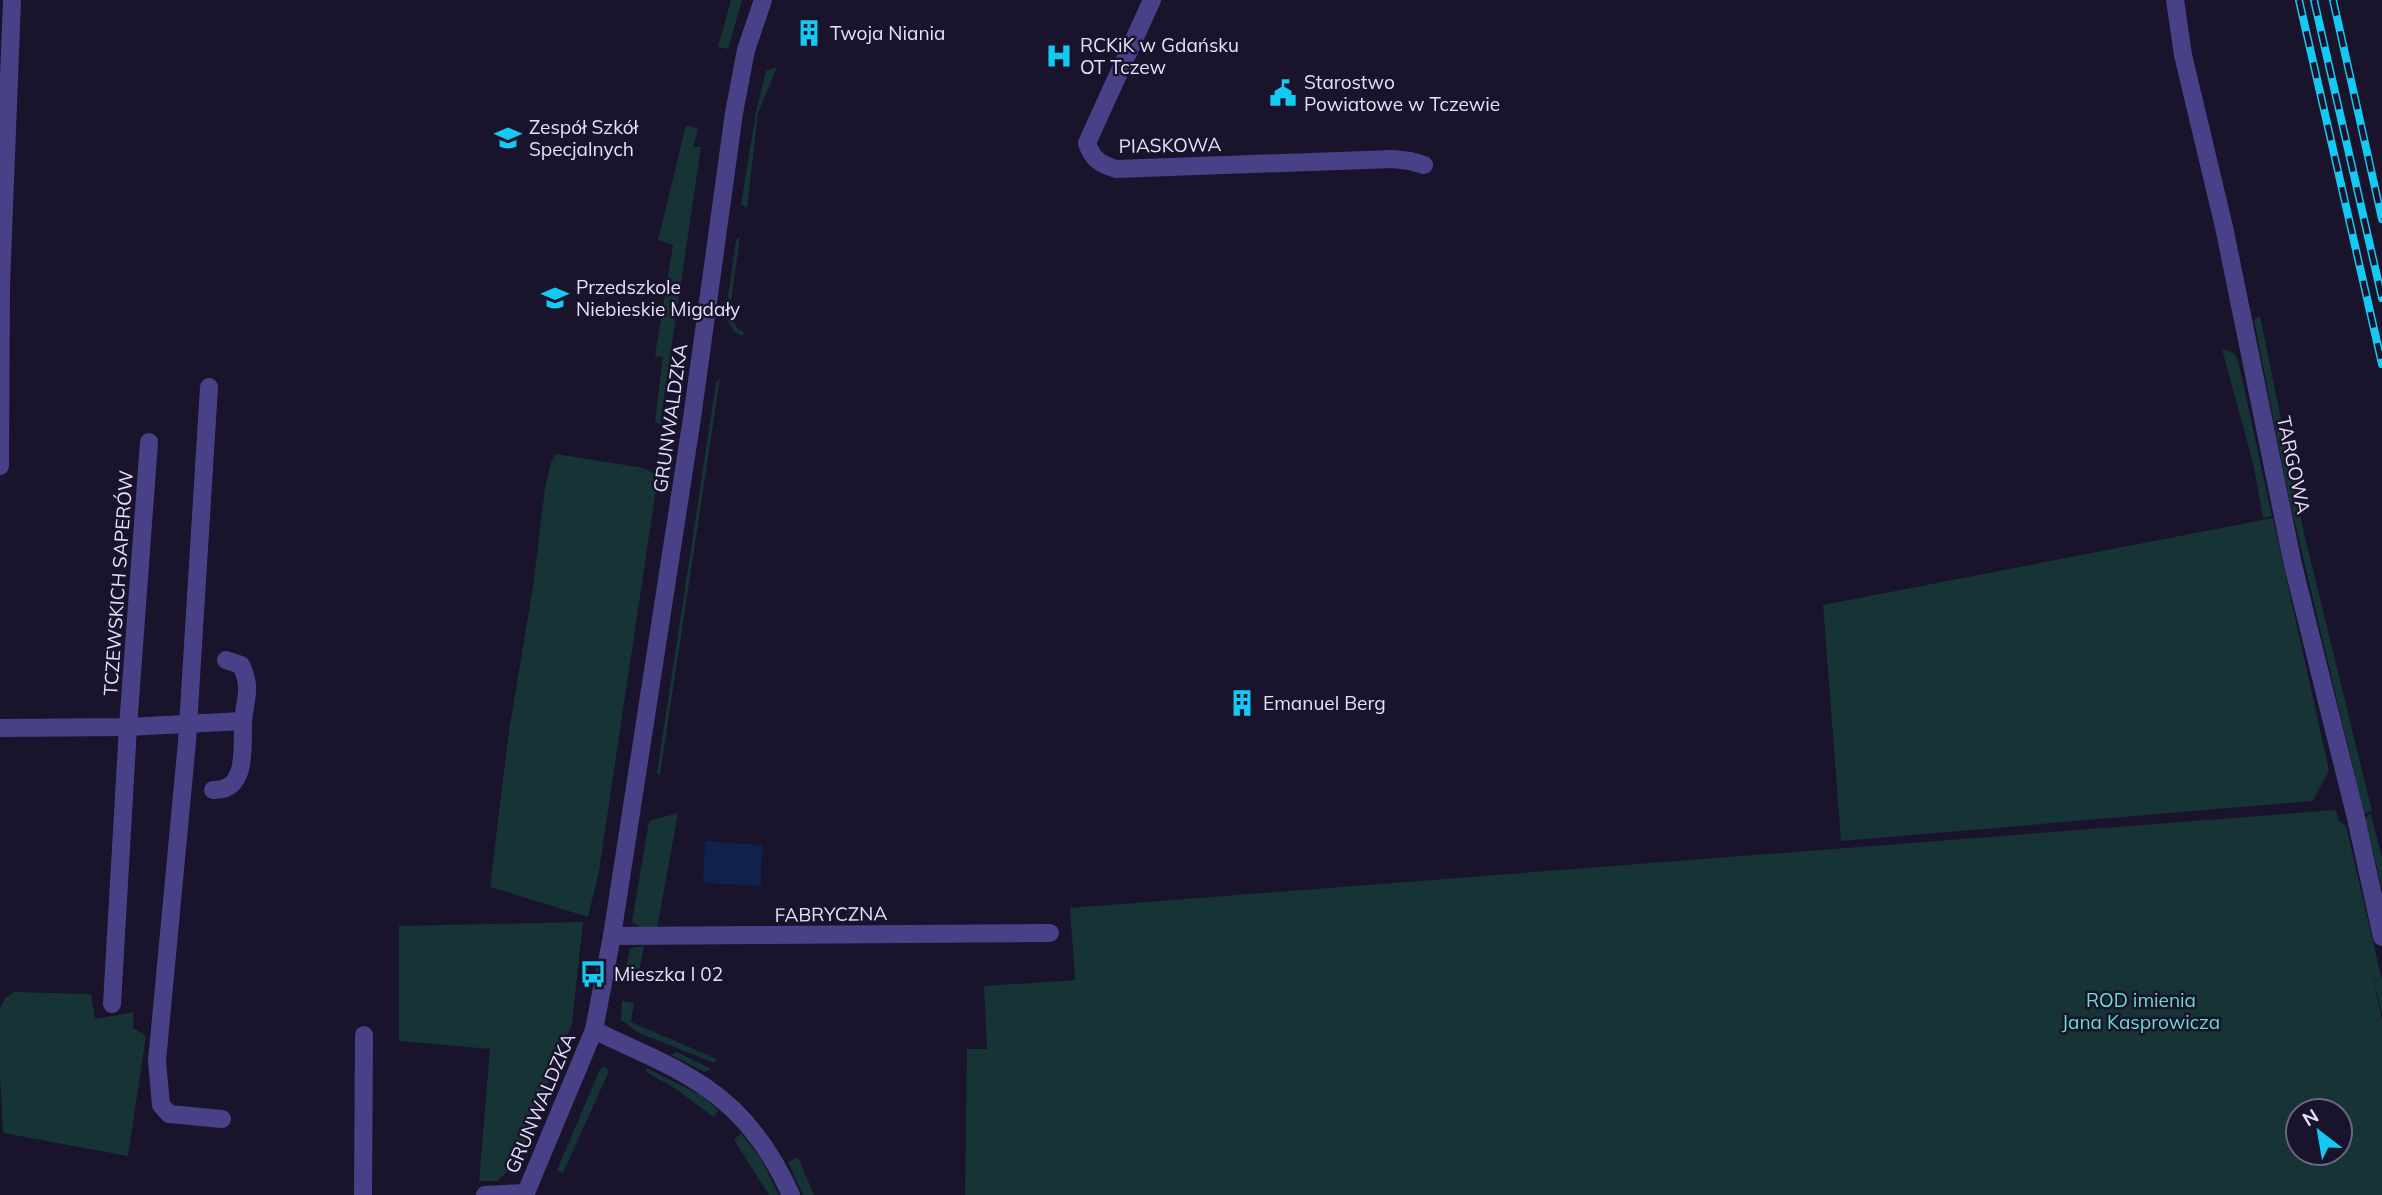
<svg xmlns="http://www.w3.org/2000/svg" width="2382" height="1195" font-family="Mulish,sans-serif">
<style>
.green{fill:#163335;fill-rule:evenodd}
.water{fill:#10224c}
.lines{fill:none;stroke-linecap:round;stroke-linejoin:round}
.minor{stroke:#494187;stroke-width:18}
.rail-casing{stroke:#15caf2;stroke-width:8}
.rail{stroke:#19132b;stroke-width:5;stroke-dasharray:16;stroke-linecap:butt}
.labels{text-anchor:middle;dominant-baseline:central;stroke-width:5;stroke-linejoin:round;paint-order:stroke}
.poi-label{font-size:19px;fill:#e5dffd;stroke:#19132b;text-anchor:start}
.street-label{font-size:19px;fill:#e5dffd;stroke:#19132b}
.park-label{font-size:19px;fill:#6ddbc9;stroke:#19132b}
</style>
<rect width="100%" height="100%" fill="#19132b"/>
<g class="green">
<path d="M731,0H742L728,49L718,47Z"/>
<path d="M777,67L758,113L747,208L741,204L756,112L766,71Z"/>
<path d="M686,125L698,129L693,147H701L660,425L655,421L663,357L655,356L673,245L658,240Z"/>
<path d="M740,237L729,316L739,330L744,332L742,336L735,332L725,317L736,240Z"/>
<path d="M2260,316L2304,533L2372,811L2364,814L2289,498L2254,320Z"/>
<path d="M2222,349L2234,353L2238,360L2272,516L2263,518L2254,467Z"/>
<path d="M720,378L716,405L660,775L657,773L716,383Z"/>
<path d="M556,454L644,468L658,476L599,871L588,917L490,887L509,731L533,586L545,488L551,462Z"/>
<path d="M2273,518L2329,770L2313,801L1841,841L1823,605Z"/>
<path d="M2336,810L2339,821L2346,826L2382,980V1014L2372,971L2382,1020V1195H965L967,1049H987L984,986L1075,980L1070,908ZM2340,1111V1153H2298V1111Z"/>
<path d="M678,813L657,929L640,927L632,922L649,821Z"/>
<path d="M2371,814L2382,858V889L2365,818Z"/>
<path d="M583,922L572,1024L516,1164L497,1181H479L490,1049L399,1041V926Z"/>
<path d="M644,946L639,973L626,968L630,948Z"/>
<path d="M14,992L91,994L95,1019L134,1012L133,1028L146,1036L128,1156L3,1133L0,1076V1008L5,998Z"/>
<path d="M622,1001L634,1003L631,1022L717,1059L714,1063L639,1033L621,1020Z"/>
<path d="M677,1052L711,1069L705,1072L671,1055Z"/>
<path d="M605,1066L609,1071L563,1173L557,1170L600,1069Z"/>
<path d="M647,1068L702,1096L718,1110L714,1117L673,1087L646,1072Z"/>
<path d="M741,1133L761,1159L779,1195H769L734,1140Z"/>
<path d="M798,1157L814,1195H803L788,1162Z"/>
</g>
<path class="water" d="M705,841L762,845L761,886L703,883Z"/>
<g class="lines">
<g class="minor">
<path d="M1152,0L1087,143C1092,159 1100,164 1116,169L1393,159L1410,161L1424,165"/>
<path d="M2175,0L2183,55L2224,227L2293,565L2356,818L2382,937"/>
<path d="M209,387L187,742L157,1061L161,1105L169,1114L222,1119"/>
<path d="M0,466L1,285L12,0"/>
<path d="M0,728L128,727L149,442"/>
<path d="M213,790C248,791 242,748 243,724C244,698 253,691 241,665L226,660"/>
<path d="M612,936L1050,933"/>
<path d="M112,1004L128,727L243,721"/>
<path d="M594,1030C630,1048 672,1064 705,1087C744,1113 772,1152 791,1195"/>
<path d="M363,1195L364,1035"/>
<path d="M485,1195L524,1193"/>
<path d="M525,1195L594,1030L612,936L692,418L734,113L746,50L763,0"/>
</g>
<defs>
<g id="rail">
<path d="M2299,0L2382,364"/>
<path d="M2314,0L2382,298"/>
<path d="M2333,0L2382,219"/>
</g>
</defs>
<use href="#rail" class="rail-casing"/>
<use href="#rail" class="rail"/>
</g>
<defs>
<symbol id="building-bare" viewBox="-9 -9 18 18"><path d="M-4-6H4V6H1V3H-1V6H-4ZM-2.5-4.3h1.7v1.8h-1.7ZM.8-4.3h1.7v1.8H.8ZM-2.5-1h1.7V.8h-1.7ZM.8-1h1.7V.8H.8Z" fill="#15caf2" stroke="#19132b" stroke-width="2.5" paint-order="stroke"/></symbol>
<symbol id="hospital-bare" viewBox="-9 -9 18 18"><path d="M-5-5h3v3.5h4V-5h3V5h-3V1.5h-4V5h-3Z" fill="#15caf2" stroke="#19132b" stroke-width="2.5" paint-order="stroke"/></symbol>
<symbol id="civic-bare" viewBox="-9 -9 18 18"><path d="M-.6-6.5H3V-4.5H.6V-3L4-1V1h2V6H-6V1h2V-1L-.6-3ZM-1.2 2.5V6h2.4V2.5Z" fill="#15caf2" stroke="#19132b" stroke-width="2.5" paint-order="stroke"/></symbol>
<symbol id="school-bare" viewBox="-9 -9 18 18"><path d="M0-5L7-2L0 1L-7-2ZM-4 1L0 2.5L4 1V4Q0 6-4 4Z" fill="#15caf2" stroke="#19132b" stroke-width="2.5" paint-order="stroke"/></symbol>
<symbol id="bus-bare" viewBox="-9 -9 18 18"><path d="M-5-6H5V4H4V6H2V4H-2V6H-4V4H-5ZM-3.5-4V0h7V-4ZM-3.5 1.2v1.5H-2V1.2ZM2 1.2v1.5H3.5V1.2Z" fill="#15caf2" stroke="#19132b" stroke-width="2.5" paint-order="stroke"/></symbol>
</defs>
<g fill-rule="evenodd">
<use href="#building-bare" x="790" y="14" width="38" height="38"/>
<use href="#hospital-bare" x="1040" y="37" width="38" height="38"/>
<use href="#civic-bare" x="1264" y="74" width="38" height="38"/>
<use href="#school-bare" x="489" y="119" width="38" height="38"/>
<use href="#school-bare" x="536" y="279" width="38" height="38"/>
<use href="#building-bare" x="1223" y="684" width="38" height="38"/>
<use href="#bus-bare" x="574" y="955" width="38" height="38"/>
</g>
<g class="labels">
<g class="poi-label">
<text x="830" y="33">Twoja Niania</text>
<text x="1080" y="45">RCKiK w Gdańsku<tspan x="1080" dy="22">OT Tczew</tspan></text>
<text x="1304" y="82">Starostwo<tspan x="1304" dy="22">Powiatowe w Tczewie</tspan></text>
<text x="529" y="127">Zespół Szkół<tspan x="529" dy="22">Specjalnych</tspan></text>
<text x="576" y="287">Przedszkole<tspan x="576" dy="22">Niebieskie Migdały</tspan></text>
<text x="1263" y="703">Emanuel Berg</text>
<text x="614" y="974">Mieszka I 02</text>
</g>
<g class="street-label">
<text transform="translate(1170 145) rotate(-1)">PIASKOWA</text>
<text transform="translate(670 418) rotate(-82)">GRUNWALDZKA</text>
<text transform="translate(2294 465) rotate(78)">TARGOWA</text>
<text transform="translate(118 583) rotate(-86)">TCZEWSKICH SAPERÓW</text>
<text transform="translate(831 914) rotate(-1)">FABRYCZNA</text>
<text transform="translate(540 1103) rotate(-67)">GRUNWALDZKA</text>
</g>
<g class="park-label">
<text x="2141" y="1000">ROD imienia<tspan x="2141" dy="22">Jana Kasprowicza</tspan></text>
</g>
</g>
<g transform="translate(2319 1132) rotate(329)"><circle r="33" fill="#19132b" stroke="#6b657f" stroke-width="2"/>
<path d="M0-5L12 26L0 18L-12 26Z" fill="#15caf2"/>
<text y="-10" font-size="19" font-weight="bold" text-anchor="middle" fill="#e5dffd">N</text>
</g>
</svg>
